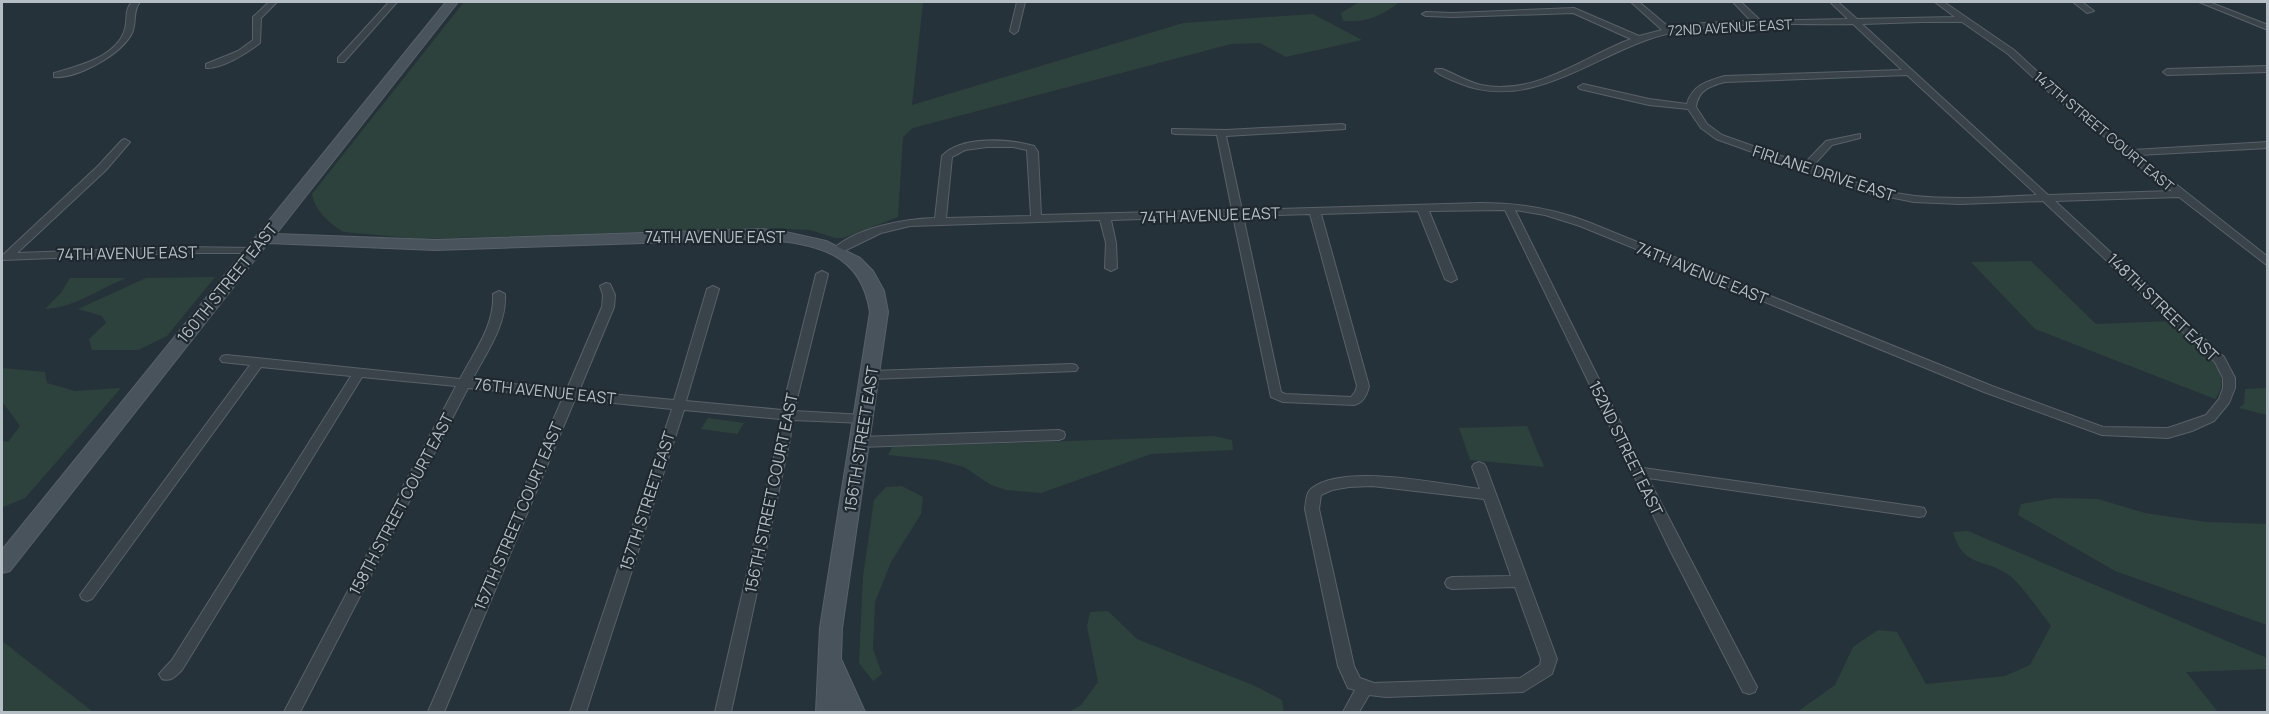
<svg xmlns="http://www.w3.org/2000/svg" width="2269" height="714" font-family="Manrope,sans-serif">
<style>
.green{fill:#2e423d}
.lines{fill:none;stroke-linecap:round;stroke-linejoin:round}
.street-casing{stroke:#586168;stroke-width:2}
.secondary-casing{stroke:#586168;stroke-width:2}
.street{fill:#3a434a;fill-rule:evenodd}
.secondary{fill:#48535c;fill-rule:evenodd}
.labels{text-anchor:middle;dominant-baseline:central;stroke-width:4.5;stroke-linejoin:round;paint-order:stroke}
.far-street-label{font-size:14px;fill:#b5bec5;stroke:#1f282f}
.street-label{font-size:16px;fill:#b5bec5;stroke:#1f282f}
</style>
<rect width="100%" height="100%" fill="#263239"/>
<g class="green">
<path d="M464,2H923L912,105L1183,23L1313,14L1362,40L1286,57L1260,43L1231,44L913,128L903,137L898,217L843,238H835L810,230L767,228L420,239L344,232C331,225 314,210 312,194Z"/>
<path d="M1359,2H1399C1383,16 1365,23 1343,21L1341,13Z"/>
<path d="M2031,261L2096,324L2172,321C2192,340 2239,369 2215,399L2035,329L1971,262Z"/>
<path d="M215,277L167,336L138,350H92L89,339L106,323L102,316L78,309L146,278Z"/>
<path d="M70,278H126C99,289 74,308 45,309L61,293Z"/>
<path d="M2,368L45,372L47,383L75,391L121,388L25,498L3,507L2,504V441L8,442L20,426L4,404H2Z"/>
<path d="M2267,388V415L2239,408L2244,404L2245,389Z"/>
<path d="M708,418L744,423L737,434L701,429Z"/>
<path d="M1527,426L1544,467L1470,460L1459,428Z"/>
<path d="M1214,436L1232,440L1233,450L1151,454L1041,493L1006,490L991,485L964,467L937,460L888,455L892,447Z"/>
<path d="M902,486L923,497L921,514L891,562L875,602L873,649L882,674L873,681L859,663L863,577L874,500L886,487Z"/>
<path d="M2055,498L2098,499L2145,513L2206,522L2267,524V625L2115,571L2018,515L2021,504Z"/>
<path d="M1968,531L2267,658V669L2186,672L2218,712H1797L1835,685L1853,647L1878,630L1897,632L1926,684L2005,676L2030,665L2051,626C2041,613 2021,584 2009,575C1985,558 1963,568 1953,532Z"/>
<path d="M1108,611L1137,639L1255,686L1282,700L1284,712H1069L1081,705L1098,682L1087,626L1090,612Z"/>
<path d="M2,641L93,712H2Z"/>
</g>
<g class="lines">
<defs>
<g id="street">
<path d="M132,2H140C132,12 137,22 132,33C122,54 77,79 54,77V73C78,66 117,57 125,29C128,18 124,10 132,2Z"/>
<path d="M269,2H277L261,18L260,43C247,53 222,69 206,68V64L238,51L253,40V17Z"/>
<path d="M389,2H397L344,62H338V58Z"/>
<path d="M1017,2H1025L1018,31L1014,34L1010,31Z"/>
<path d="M1631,2H1639L1670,28L1704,23L1751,21L1733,2H1741L1761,21L1848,19L1830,2H1838L1857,19L1955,17L1935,2H1944L2014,50L2056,89L2133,150L2268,142V148L2139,155L2268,257V266L2179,197L2055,201L2224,357L2235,378V388L2229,403L2214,421L2192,431L2168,438L2102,435L1984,392L1580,226L1545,215L1515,210L1643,468L1919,507L1924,508L1926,512L1924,516L1919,517L1648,478L1757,687L1755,692L1749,694L1743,692L1671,552L1505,210L1429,211L1457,279L1451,282L1445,279L1418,211L1321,214L1369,386C1367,395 1363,403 1354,405L1283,402L1271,397L1233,216L1111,220L1116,243L1117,268L1111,271L1105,268L1106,243L1100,220L910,226L881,233L840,253L836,254L831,251C854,228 903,219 935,218L942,156C961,135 1010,139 1034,146L1038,152L1041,215L1232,210L1217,135L1175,134L1172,133V129L1226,130L1342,124L1345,125V129L1226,136L1242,210L1480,203C1518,203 1552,208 1588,222L1992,386L2103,427L2168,428L2206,415L2219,399L2223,388V378L2215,362L2043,201L1960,204L1914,202L1864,192L1716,139L1701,128L1688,109L1649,105L1580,89L1578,87L1583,84L1649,99L1687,104C1692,85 1708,81 1725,76L1902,70L1853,24C1797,25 1729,21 1675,32C1602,46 1536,115 1459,83C1451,80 1441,76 1435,71L1436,69H1442C1455,74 1468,82 1481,85C1536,96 1583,57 1631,39L1573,13L1453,17L1426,16L1422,14L1426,12L1453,13L1574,8L1639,36L1662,30ZM1921,22H1962L2008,54L2050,93L2124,152L2125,155L2172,191L2048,195L1862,24ZM1907,75L2037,195C1996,197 1955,200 1915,196C1879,192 1845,179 1812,167L1832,145L1860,138V134L1826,141L1804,164L1722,135L1707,124L1696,107C1698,90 1710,86 1725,82ZM987,147H1013L1027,150L1031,216L946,218L952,157L965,150ZM1310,214L1357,386L1355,392L1351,397L1285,394L1281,392L1243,216Z"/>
<path d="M2073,2H2082L2094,11L2087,13Z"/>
<path d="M2199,2H2209L2268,25V30Z"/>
<path d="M2268,66V72L2167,75L2163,72L2167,69Z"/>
<path d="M125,139L130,142L106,170L17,253L183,247L252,248L256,249L257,251L256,253H183L2,260V254H4L98,166L122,140Z"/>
<path d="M822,271L828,274L794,411L864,415L870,419L864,423L793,420L790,439L731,712H715L778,439L780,419L684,410L586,712H570L672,409L575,399L444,712H428L563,397L468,388L300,712H284L456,386L362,377L182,670C176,676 171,682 162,679L159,674L172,660L351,376L261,367L92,599L87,601L82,599L80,595L250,365L222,362L220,359L222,356L226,355L460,379C474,352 495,325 493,294L499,291L505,294C507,325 486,353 472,380L567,389L602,307L603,295L600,286L606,283L610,284L615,295L614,307L579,391L674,400L707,289L713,286L719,289L686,401L782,410L816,274Z"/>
<path d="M1072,364L1076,365L1078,368L1076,371L871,379L865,375L871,371Z"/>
<path d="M1059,430L1064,432L1065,435L1064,438L1059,440L860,447L855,445L854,442L855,439L860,437Z"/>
<path d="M1479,462L1484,464L1486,467L1557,659L1552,674L1523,692L1386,697L1369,695L1359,712H1343L1355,690L1348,688L1338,666L1305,509C1306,502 1306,492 1312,488C1345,463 1441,484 1480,489L1472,467L1474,464ZM1372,486L1484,499L1511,576L1452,577L1447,579L1445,583L1447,587L1452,589L1515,587L1541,659L1540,665L1520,678L1374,683L1360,678L1354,666L1319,509L1321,495L1332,490L1349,487Z"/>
</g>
<path id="secondary" d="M446,2H458L276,234L435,240L762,229L781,231L826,241L860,258L873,271L884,291L888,312L842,628L841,659L865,712H841L840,710V712H816L820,628L870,312C861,251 815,244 762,239L435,250L268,243L10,571L2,573V550Z"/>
</defs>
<use href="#street" class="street-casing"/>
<use href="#secondary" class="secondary-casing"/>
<use href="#street" class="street"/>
<use href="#secondary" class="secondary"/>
</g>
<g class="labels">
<g class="far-street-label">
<text transform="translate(1730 27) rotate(-3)">72ND AVENUE EAST</text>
<text transform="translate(2104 131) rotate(40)">147TH STREET COURT EAST</text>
</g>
<g class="street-label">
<text transform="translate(1824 173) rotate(18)">FIRLANE DRIVE EAST</text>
<text transform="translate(1210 215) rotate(-2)">74TH AVENUE EAST</text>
<text x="715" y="237">74TH AVENUE EAST</text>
<text transform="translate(127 253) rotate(-1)">74TH AVENUE EAST</text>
<text transform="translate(1702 273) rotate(22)">74TH AVENUE EAST</text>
<text transform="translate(227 283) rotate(-51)">160TH STREET EAST</text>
<text transform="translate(2163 307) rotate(44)">148TH STREET EAST</text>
<text transform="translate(545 391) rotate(6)">76TH AVENUE EAST</text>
<text transform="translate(861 439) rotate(-81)">156TH STREET EAST</text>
<text transform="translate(1626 448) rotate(64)">152ND STREET EAST</text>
<text transform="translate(771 493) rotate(-78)">156TH STREET COURT EAST</text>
<text transform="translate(647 501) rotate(-72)">157TH STREET EAST</text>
<text transform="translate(401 504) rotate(-62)">158TH STREET COURT EAST</text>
<text transform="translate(518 516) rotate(-67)">157TH STREET COURT EAST</text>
</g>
</g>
<rect width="2269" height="714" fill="none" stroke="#b5bec5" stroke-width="6"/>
</svg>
